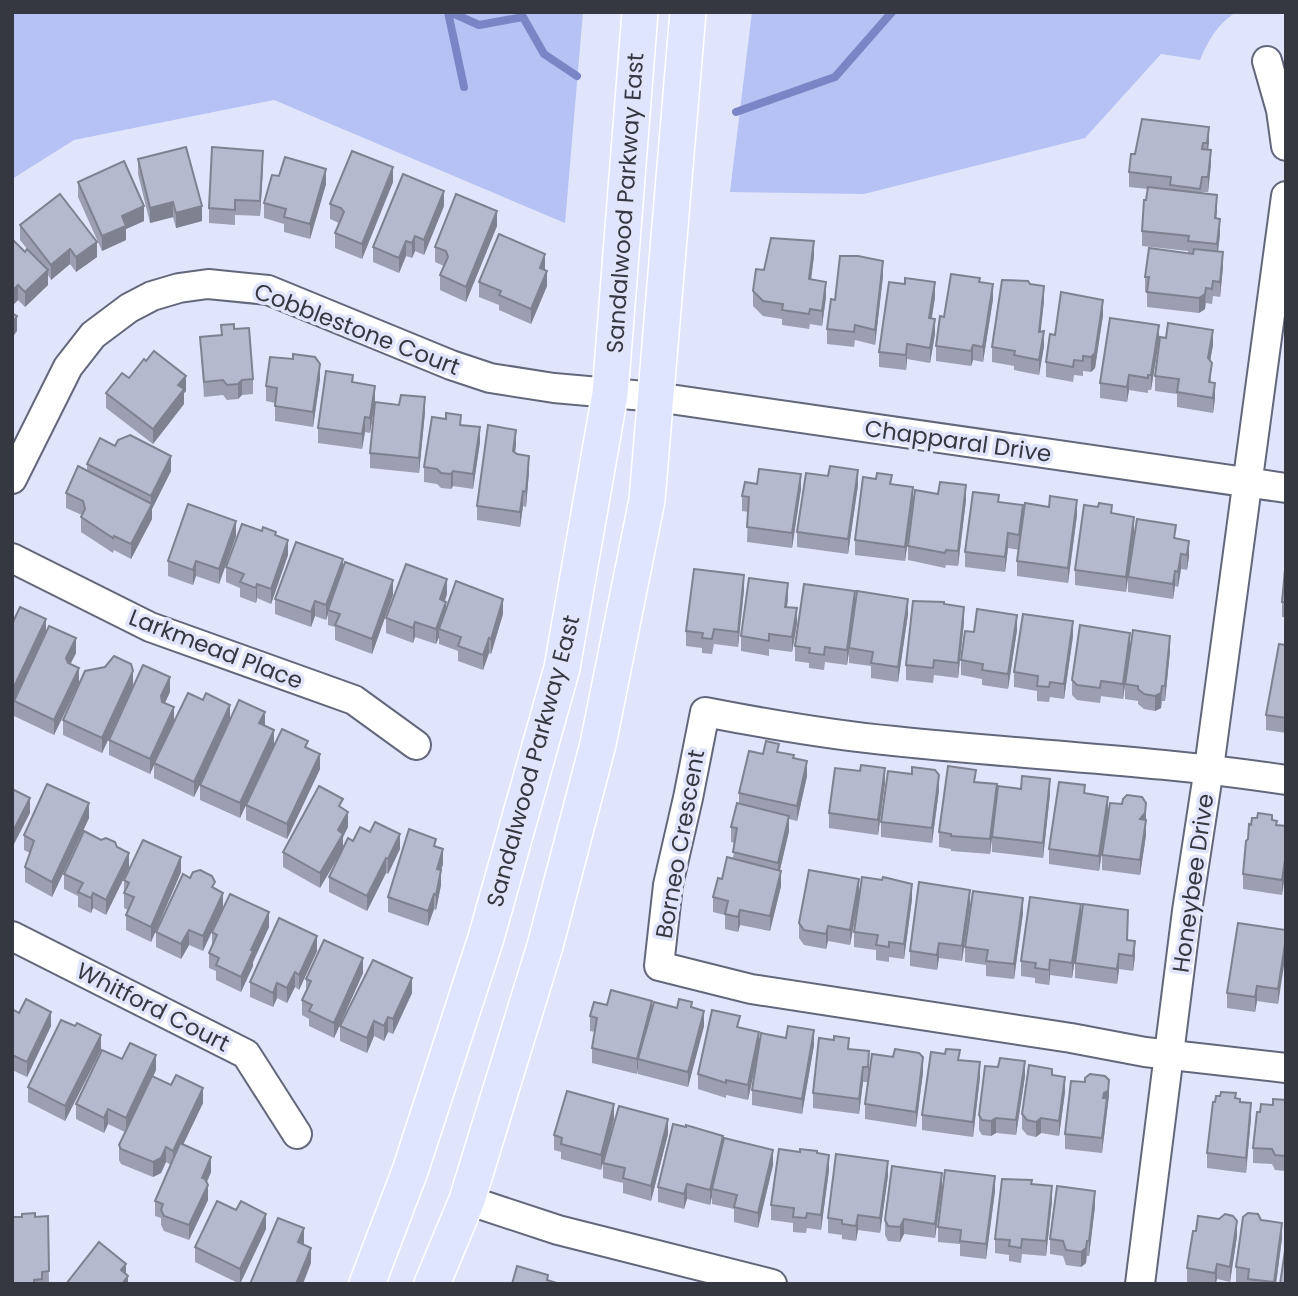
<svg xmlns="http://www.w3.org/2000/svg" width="1298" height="1296" font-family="Poppins,sans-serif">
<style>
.green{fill:#b6c1f4}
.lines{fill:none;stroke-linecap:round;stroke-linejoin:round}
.stream{stroke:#7a85c6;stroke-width:8}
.minor-casing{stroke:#63677b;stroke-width:32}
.major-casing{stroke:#fff;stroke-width:38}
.minor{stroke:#fff;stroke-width:28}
.major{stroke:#e0e5ff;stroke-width:35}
.wall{fill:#9b9fb1}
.shaded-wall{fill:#7e8290}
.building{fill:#b4b9ce;stroke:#7e8290;stroke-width:2}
.labels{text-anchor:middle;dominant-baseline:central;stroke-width:7;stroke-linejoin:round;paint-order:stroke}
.street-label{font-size:23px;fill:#363841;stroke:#e0e5fb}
</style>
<rect width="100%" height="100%" fill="#e0e5fb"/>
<g class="green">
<path d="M12,12H583L565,223L274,100L74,140L12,179Z"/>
<path d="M752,12H1236C1217,25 1209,39 1200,60L1161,54L1085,138L864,194L730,192Z"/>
</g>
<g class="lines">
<g class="stream">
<path d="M448,12L464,87"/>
<path d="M450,12L479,25L523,17L544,54L577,76"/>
<path d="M736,112L835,77L892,12"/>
</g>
<defs>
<g id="minor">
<path d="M1267,61L1281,110L1286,146"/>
<path d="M12,479L68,367L93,335L129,308L152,296L179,288L208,284L268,290L451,365L490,378L554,388L656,397L1286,488"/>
<path d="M12,558L150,627L354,700L416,745"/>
<path d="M1286,780C1156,760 1025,755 894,741C830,735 767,724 705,712L688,798L668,885L659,966L751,989L1071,1038L1145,1052L1286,1068"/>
<path d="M12,936L246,1054L297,1134"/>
<path d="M467,1200L558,1230L772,1284"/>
<path d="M1140,1284L1187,911L1209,768L1286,196"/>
</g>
<g id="major">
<path d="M367,1284L410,1171L486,938L562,668L610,394L640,12"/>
<path d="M432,1284L467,1200L545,946L598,744L647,500L688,12"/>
</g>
</defs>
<use href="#minor" class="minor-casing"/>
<use href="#major" class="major-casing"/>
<use href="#minor" class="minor"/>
<use href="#major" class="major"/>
</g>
<g class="wall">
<path d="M1209,142L1208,149L1211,164L1208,192H1202V193L1217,210L1216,219L1220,234L1218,252L1223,267L1220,297L1213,296L1212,304L1206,303L1205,309L1199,313L1147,307V292H1145V277L1188,253V251L1142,246V231L1148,189L1129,187V172L1135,154Z"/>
<path d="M138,159L202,221L176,228L173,217L150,223L138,174Z"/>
<path d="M263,166L260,216L235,215V225L209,223V208Z"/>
<path d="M279,176L326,184L310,239L284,232V224L264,218V203Z"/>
<path d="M78,182L144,221L126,229V240L102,251L78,197Z"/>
<path d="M393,182L362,259L335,248V233L339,223L330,219V204Z"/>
<path d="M444,206L424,255L415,251L412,258L406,256L399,273L373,262V247Z"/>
<path d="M20,225L97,257L76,272L70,264L51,280L48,275V285L25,307L18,300L12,306L25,252L28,250L20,240Z"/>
<path d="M497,226L466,302L440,290V275L444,266L435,262V247Z"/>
<path d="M814,256L811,280L826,297L822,326L810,324L809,329L782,325V319L763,316L753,306V291L764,270Z"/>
<path d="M545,269L547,286L531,324L499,310V305L479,297V282Z"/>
<path d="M883,276L875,345L855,340L854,347L827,344V329L835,300Z"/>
<path d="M980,282L993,299L983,362L973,360L971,366L936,361V346L944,317Z"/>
<path d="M935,297L932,318L935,334L930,363L907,359L906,370L879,367V352Z"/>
<path d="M1044,301L1040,332L1044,346L1039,375L1014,370V366L992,362V347Z"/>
<path d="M1103,315L1095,368L1091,372L1083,371V376L1074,375L1073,382L1046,377V362L1055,335Z"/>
<path d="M234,329L253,379V394L242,395L238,399L227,400L223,395L204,397L200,337L221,335Z"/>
<path d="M1159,340L1151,390H1148V393L1129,390L1127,402L1100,398V383Z"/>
<path d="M1213,345L1210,360L1211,382L1215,398L1213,413L1177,407V394L1155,391V376Z"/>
<path d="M129,378L186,391L184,393V404L153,444L106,408V393Z"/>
<path d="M320,379L313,427L275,421V403L266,401V386Z"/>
<path d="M353,383L375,402L399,405L425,412L419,473L370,468V453L375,403L370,433L365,432L362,449L318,443V428Z"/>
<path d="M461,425L480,442L473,489L453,486L451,489L441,488L437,484L424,482V467Z"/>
<path d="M516,445L515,452L529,471L526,507L523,506L520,527L477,520V506Z"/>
<path d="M115,446L171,471L152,509V519L131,559L114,550L113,553L81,532V517L82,515L66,508V493L87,471V464Z"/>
<path d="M828,476L858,485L848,554L797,547V532Z"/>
<path d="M892,484L913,502L905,561L855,555V540Z"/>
<path d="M801,489L792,548L747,542L748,512L742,511V496Z"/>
<path d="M938,494L966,500L958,566L946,565L945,568L908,560V546Z"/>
<path d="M999,502L1023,520L1077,515L1068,583L1017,576V561L1019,550L1008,548L1005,572L965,567V552Z"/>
<path d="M1112,514L1134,532L1126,592L1075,585V570Z"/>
<path d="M236,536L219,584L196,576L193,585L168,576V561Z"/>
<path d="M276,536L288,555L271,604L257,598L256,603L240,597V588L226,582V567Z"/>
<path d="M1176,539L1189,556L1187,570L1181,569L1178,587L1175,586L1173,599L1128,592V577Z"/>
<path d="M1286,559V617H1282V602Z"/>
<path d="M343,568L393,595L372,654L335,640V627L328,625V614L326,620L315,616L311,627L275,614V599Z"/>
<path d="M744,590L738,647L714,644L712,654L702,653V648L686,646V631Z"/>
<path d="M447,594L445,601L446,608L503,614L491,654L489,653L483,670L458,661V651L439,644V637L436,644L415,637L413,643L386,633V618Z"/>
<path d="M788,598L787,607L797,623L792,652L769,649V656L741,651V636Z"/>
<path d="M944,604L964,622L958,678L934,675L933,683L906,680V665Z"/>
<path d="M855,608L908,614L898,682L871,678V666L849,663V652L847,665L825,662L824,670L809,668V663L795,661V646Z"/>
<path d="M12,624L46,634L76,653L70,664L79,683L54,735L14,716V702L12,706Z"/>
<path d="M1017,630L1008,689L982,685V679L961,675V660L974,632Z"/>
<path d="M1073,636L1064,699L1050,697L1049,702L1037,701V691L1014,687V672Z"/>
<path d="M1286,645V733L1266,730V715Z"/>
<path d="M1130,648L1170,651L1165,701H1162L1161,708L1155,711L1144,709L1138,704V701L1125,699V684L1123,699L1101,696L1100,703L1077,700L1072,695V680Z"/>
<path d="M133,686L102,753L63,735V720Z"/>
<path d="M170,692L165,703L174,722L230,718L265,725L274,745L240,818L200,800V785L204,776L194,797L154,778V764L150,774L109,755V740Z"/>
<path d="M308,748L320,769L287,839L246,820V805Z"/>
<path d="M779,752L794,758L807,776L797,821L789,819V831L780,870L781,886L770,931L740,925L738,932L725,929V915L713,912V897L733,858L735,843L731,842V827L739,803V793L763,754Z"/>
<path d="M912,774L939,790L932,843L881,837V822Z"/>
<path d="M976,782L997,798L1050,794L1043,858L992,852V837L994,818L990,854L951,851V849L939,847V832Z"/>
<path d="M885,783L878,835L829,828V813Z"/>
<path d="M1085,794L1108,812L1099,871L1049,864V849Z"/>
<path d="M1146,803V835L1140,875L1102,870V855L1122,804Z"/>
<path d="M343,809L348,827L320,888L283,867V852Z"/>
<path d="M89,818L52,897L25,882V867L30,853L24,850V835Z"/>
<path d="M1272,820L1277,825L1286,826L1282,895L1243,889V874L1251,825Z"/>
<path d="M101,840L115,842L106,915L93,908L91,913L78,907V896L64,889V874Z"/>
<path d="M353,841L400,849L388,874L386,873L367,911L329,892V877Z"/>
<path d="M436,847L443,864L441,870V885L436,910L434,909L428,926L388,912V897Z"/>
<path d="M181,872L151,942L126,930V915L128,910L124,908V880Z"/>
<path d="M212,876L203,951L189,945L181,959L156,947V932L190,878Z"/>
<path d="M859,893L912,899L904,959L889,957V962L876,960V950L854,947V932L859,899L850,945L828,941L826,949L804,945L799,938V923Z"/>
<path d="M970,905L962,961L939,958L937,970L910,966V951Z"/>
<path d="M1023,913L1014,979L986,976V965L965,962V947Z"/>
<path d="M1081,919L1072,978L1050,975L1049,985L1035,983V978L1021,976V961Z"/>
<path d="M269,927L253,962V966L241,992L216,980V971L209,968V953L212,946V932Z"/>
<path d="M1286,930L1278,1004L1257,1001L1255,1012L1227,1008V993Z"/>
<path d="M1128,940L1135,956L1133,971L1119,969L1117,984L1075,978V963Z"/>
<path d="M317,951L299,990L295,987L287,1003L277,998L273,1007L250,997V982Z"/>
<path d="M363,973L334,1038L309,1026V1019L302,1015V1000L306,992V979Z"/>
<path d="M1286,987V1015H1284V1000Z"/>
<path d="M412,993L393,1034L388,1032L384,1041L374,1036L367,1053L340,1041V1026Z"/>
<path d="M607,1005L652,1009L692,1008L704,1026L688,1087L638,1074V1068L637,1074L592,1063V1048L595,1032L590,1031V1016Z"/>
<path d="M12,1009L51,1026L27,1077L12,1070Z"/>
<path d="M759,1045H814L802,1114L752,1105V1090L758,1054L748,1100L726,1095V1098L698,1089V1074Z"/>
<path d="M849,1049L869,1066L868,1082H863L859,1114L813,1108V1093Z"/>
<path d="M101,1050L65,1121L28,1102V1087Z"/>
<path d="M893,1057L923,1072L916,1127L865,1119V1104Z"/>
<path d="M122,1059L156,1070L153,1077L203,1103L183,1144L211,1172L207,1182L208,1200L189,1240L164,1231L161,1225V1218L155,1216V1201L171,1165L166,1162L161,1173L153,1177L121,1164L119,1160V1145L125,1132L108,1124L104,1133L76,1119V1104Z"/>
<path d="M1052,1075L1065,1092L1059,1136L1041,1133L1036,1137L1027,1135L1022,1129V1114Z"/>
<path d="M1025,1076L1016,1135L996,1133L991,1136L982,1135L979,1130V1115Z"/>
<path d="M980,1077L973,1137L922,1130V1115Z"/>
<path d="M1109,1095L1102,1153L1065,1149V1134Z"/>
<path d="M1236,1098L1240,1102L1251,1118L1246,1173L1207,1168V1153Z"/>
<path d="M1286,1100L1285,1171L1275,1170L1272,1164L1253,1163V1148L1260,1112L1273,1105Z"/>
<path d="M614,1119L601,1170L561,1159V1152L554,1150V1135Z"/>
<path d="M668,1134L651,1201L623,1193V1183L603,1178V1163Z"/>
<path d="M723,1145L773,1165L758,1228L734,1222V1209L712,1204V1196L710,1205L687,1199L684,1209L658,1202V1187Z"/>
<path d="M817,1154L829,1170L821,1230L807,1228L806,1233L793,1232V1223L771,1220V1205Z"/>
<path d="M888,1176L880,1233L858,1230L856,1241L842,1239V1235L828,1233V1218Z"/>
<path d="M1032,1184L1052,1201L1046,1256L1022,1254L1021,1263L1009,1261V1255L995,1253V1239Z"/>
<path d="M942,1188L935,1238L904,1234L900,1242L888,1241L885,1235V1220Z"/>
<path d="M995,1191L986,1259L960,1256V1244L938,1242V1227Z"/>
<path d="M1095,1206L1089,1256H1087L1086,1263L1081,1267L1066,1265L1063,1256L1050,1254V1239Z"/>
<path d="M48,1216L49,1284H12L35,1217Z"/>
<path d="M1261,1220L1282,1238L1276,1284H1247L1236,1282V1267Z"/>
<path d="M266,1229L240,1284L195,1262V1247Z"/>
<path d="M1237,1236L1230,1282L1217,1279L1216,1284L1187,1283V1268Z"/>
</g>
<g class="shaded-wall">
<path d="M1209,127V142L1207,158V143Z"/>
<path d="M1211,150V164L1208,192V177Z"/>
<path d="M263,151V166L260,216V201Z"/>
<path d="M393,167V182L362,259V244Z"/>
<path d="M326,169V184L310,239V224Z"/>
<path d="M444,191V206L424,255V240Z"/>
<path d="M1217,195V210L1215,233V218Z"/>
<path d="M173,202V217L150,223V208Z"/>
<path d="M144,206V221L126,229V240L102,251V236L122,216Z"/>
<path d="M202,206V221L176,228V213Z"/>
<path d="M497,211V226L466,302V287Z"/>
<path d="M1220,219V234L1217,259V244Z"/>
<path d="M415,236V251L412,258V243Z"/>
<path d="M406,241V256L399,273V258Z"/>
<path d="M814,241V256L809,294V279Z"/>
<path d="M97,242V257L76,272V257Z"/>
<path d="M70,249V264L51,280V265Z"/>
<path d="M1223,252V267L1220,297V282Z"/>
<path d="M545,254V269L540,283V268Z"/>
<path d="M883,261V276L875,345V330Z"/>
<path d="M48,270V285L25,307V292Z"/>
<path d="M547,271V286L531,324V309Z"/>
<path d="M826,282V297L822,326V311Z"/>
<path d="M935,282V297L929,333V318Z"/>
<path d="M993,284V299L983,362V347Z"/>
<path d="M18,285V300L12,306V291Z"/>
<path d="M1044,286V301L1039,347V332Z"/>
<path d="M1206,288L1205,309L1199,313V298Z"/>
<path d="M1103,300V315L1095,368L1091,372V357Z"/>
<path d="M17,316V331L12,338V324Z"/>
<path d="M935,319V334L930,363V348Z"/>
<path d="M1159,325V340L1151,390V375Z"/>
<path d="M1213,330V345L1208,373V358Z"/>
<path d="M1044,331V346L1039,375V360Z"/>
<path d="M907,344V359L906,370V355Z"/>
<path d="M973,345V360L971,366V351Z"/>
<path d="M320,364V379L313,427V412Z"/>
<path d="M1129,375V390L1127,402V387Z"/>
<path d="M186,376V391L184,393V404L153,444V429L178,385Z"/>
<path d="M242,380V395L238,399V384Z"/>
<path d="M1215,383V398L1213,413V398Z"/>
<path d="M375,386V401L370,433V418Z"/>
<path d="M425,397V412L419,473V458Z"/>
<path d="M365,417V432L362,449V434Z"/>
<path d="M480,427V442L473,489V474Z"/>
<path d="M516,430V445L513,466V451Z"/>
<path d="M171,456V471L152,509V519L131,559V544L151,506V496Z"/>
<path d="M529,456V471L526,507V492Z"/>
<path d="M858,470V485L848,554V539Z"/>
<path d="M453,471V486L451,489V474Z"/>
<path d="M801,474V489L792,548V533Z"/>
<path d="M966,485V500L958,566V551Z"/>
<path d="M913,487V502L905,561V547Z"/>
<path d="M523,491V506L520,527V512Z"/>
<path d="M1077,500V515L1068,583V568Z"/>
<path d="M1023,505V520L1019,550V535Z"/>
<path d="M1134,517V532L1126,592V577Z"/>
<path d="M236,521V536L219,584V569Z"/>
<path d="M1008,533V548L1005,572V557Z"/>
<path d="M288,540V555L271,604V589Z"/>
<path d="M1189,541V556L1187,570V555Z"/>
<path d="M1181,554V569L1178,587V572Z"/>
<path d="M343,559V574L328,610V614L326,620V605Z"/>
<path d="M196,561V576L193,585V570Z"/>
<path d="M1175,571V586L1173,599V584Z"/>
<path d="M744,575V590L738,647V632Z"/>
<path d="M447,579V594L440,614V599Z"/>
<path d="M393,580V595L372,654V639Z"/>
<path d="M788,583V598L785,622V607Z"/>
<path d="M257,584V598L256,603V588Z"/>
<path d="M855,591V606L847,665V650Z"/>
<path d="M503,599V614L491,654V639Z"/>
<path d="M908,599V614L898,682V667Z"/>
<path d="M315,601V616L311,627V612Z"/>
<path d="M446,602V617L439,629V637L436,644V629Z"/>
<path d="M964,607V622L958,678V663Z"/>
<path d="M797,608V623L792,652V637Z"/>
<path d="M1017,615V630L1008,689V674Z"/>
<path d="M46,619V634L12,706V691Z"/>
<path d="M1073,621V636L1064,699V684Z"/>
<path d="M415,622V637L413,643V628Z"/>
<path d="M1130,633V648L1123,699V684Z"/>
<path d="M1170,636V651L1165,701V686Z"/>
<path d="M76,638V653L66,673V658Z"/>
<path d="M489,638V653L483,670V655Z"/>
<path d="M79,668V683L54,735V720Z"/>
<path d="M133,671V686L102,753V738Z"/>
<path d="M170,677V692L161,711V696Z"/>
<path d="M1162,686L1161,708L1155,711V696Z"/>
<path d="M230,705V720L194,797V782Z"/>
<path d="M174,707V722L150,774V759Z"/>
<path d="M265,712V727L259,723Z"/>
<path d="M274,730V745L240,818V803Z"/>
<path d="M320,754V769L287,839V824Z"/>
<path d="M807,761V776L797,821V806Z"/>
<path d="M885,768V783L878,835V820Z"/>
<path d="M939,775V790L932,843V828Z"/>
<path d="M1050,779V794L1043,858V843Z"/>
<path d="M997,784V799L990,854V839Z"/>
<path d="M1108,797V812L1099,871V856Z"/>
<path d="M30,798V813L12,848V833Z"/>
<path d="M89,803V818L52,897V882Z"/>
<path d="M1146,803V835L1140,875V819Z"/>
<path d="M348,812V827L343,836V849L320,888V873L338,830Z"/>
<path d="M789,816V831L778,878V863Z"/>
<path d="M400,834V849L388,874V859Z"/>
<path d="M443,849V864L437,884V869Z"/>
<path d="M129,853V868L106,915V900Z"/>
<path d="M1286,854V869L1282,895V880Z"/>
<path d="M181,857V872L151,942V927Z"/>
<path d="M386,858V873L367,911V896Z"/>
<path d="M441,870V885L436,910V895Z"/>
<path d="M781,871V886L770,931V916Z"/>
<path d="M859,879V894L850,945V930Z"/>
<path d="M912,884V899L904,959V944Z"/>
<path d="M970,890V905L962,961V946Z"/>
<path d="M93,893V908L91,913V898Z"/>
<path d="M223,893V908L203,951V936Z"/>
<path d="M434,894V909L428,926V911Z"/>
<path d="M1023,898V913L1014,979V964Z"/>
<path d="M1081,904V919L1072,978V963Z"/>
<path d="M740,910V925L738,932V917Z"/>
<path d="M269,912V927L253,962V966L241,992V977L251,950Z"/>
<path d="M828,926V941L826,949V934Z"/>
<path d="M189,930V945L181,959V944Z"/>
<path d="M317,936V951L299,990V975Z"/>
<path d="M1286,938V953L1278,1004V989Z"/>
<path d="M1135,941V956L1133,971V956Z"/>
<path d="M939,943V958L937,970V955Z"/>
<path d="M1119,954V969L1117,984V969Z"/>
<path d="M363,958V973L334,1038V1023Z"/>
<path d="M1050,960V975L1049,985V970Z"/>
<path d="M295,972V987L287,1003V988Z"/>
<path d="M412,978V993L393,1034V1019Z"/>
<path d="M277,983V998L273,1007V993Z"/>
<path d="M1257,986V1001L1255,1012V997Z"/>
<path d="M652,1001V1016L638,1059V1068L637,1074V1059Z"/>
<path d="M704,1011V1026L688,1087V1072Z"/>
<path d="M51,1012V1026L27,1077V1062Z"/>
<path d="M388,1017V1032L384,1041V1026Z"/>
<path d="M374,1021V1036L367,1053V1038Z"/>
<path d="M814,1030V1045L802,1114V1099Z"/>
<path d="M759,1032V1047L748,1100V1085Z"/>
<path d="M101,1035V1050L65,1121V1106Z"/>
<path d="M869,1051V1066L868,1082V1067Z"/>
<path d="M156,1055V1070L126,1133V1118Z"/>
<path d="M923,1057V1072L916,1127V1112Z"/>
<path d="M1025,1061V1076L1016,1135V1120Z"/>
<path d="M980,1062V1077L973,1137V1122Z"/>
<path d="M863,1067V1082L859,1114V1099Z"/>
<path d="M1065,1077V1092L1059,1136V1121Z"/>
<path d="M1109,1080V1095L1102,1153L1104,1093Z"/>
<path d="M203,1088V1103L173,1166V1151Z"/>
<path d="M1251,1103V1118L1246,1173V1158Z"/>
<path d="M614,1104V1119L601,1170V1155Z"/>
<path d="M108,1109V1124L104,1133V1118Z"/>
<path d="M996,1118V1133L991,1136V1121Z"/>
<path d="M1041,1118V1133L1036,1137V1122Z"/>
<path d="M668,1119V1134L651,1201V1186Z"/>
<path d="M723,1136V1151L712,1189V1196L710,1205V1190Z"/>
<path d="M166,1147V1162L161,1173L153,1177V1162Z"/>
<path d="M773,1150V1165L758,1228V1213Z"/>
<path d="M829,1155V1170L821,1230V1215Z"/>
<path d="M211,1157V1172L202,1193V1178Z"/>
<path d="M888,1161V1176L880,1233V1218Z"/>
<path d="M942,1173V1188L935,1238V1224Z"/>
<path d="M995,1176V1191L986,1259V1244Z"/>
<path d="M687,1184V1199L684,1209V1194Z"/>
<path d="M208,1185V1200L189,1240V1225Z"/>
<path d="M1052,1186V1201L1046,1256V1241Z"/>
<path d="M1095,1191V1206L1089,1256V1241Z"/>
<path d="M266,1214V1229L240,1284V1269Z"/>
<path d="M858,1215V1230L856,1241V1226Z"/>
<path d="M904,1219V1234L900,1242V1227Z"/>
<path d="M1237,1221V1236L1230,1282V1267Z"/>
<path d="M1282,1223V1238L1276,1284H1274Z"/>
<path d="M304,1228V1243L298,1257V1242Z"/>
<path d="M1087,1241L1086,1263L1081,1267V1252Z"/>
<path d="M311,1248V1263L303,1284H296Z"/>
<path d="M126,1264V1278L128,1276V1284H121V1270Z"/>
<path d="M1217,1264V1279L1215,1284V1273Z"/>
</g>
<g class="building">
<path d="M1142,119L1209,127L1207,143H1203L1202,149L1211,150L1208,177H1202L1200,189L1170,185L1171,177L1129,172L1131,154H1135Z"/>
<path d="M186,147L202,206L176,213L173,202L150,208L138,159Z"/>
<path d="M212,147L263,151L260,201L235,200V210L209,208Z"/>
<path d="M352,151L393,167L362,244L335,233L344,212L341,208L330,204Z"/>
<path d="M285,157L326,169L310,224L284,217L286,209L264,203L272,175L279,176Z"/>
<path d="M124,161L144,206L122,216L126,226L102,236L78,182Z"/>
<path d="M403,174L444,191L424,240L415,236L412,243L406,241L399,258L373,247Z"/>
<path d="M1148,187L1217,195L1215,218L1220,219L1217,244L1188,241L1189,236L1142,231L1144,200H1146Z"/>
<path d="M60,194L97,242L76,257L70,249L51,265L20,225Z"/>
<path d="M456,194L497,211L466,287L440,275L448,257L446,251L435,247Z"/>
<path d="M499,234L545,254L540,268L547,271L531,309L499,295L501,291L479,282Z"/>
<path d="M771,238L814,241L809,279L826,282L822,311L810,309L809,314L782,310L783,304L763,301L753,291L756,269L764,270Z"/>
<path d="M12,239L25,252L27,249L48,270L25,292L18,285L12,291Z"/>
<path d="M1149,248L1193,254L1194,249L1223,252L1220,282L1213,281L1212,289L1206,288L1205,294L1199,298L1147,292L1149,277H1145Z"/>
<path d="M840,256H858L883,261L875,330L855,325L854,332L827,329L831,299L835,300Z"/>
<path d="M951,274L980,278L979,282L993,284L983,347L973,345L971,351L936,346L940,316L944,317Z"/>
<path d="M905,278L935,282L929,318L935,319L930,348L907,344L906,355L879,352L889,282L905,284Z"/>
<path d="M1002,280L1028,281L1030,284L1044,286L1039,332L1044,331L1039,360L1014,355L1015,351L992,347Z"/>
<path d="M1061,292L1103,300L1095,353L1091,357L1083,356V361L1074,360L1073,367L1046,362L1050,334L1055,335Z"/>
<path d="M12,313L17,316L12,324Z"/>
<path d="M1110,318L1159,325L1151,375H1148V378L1129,375L1127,387L1100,383Z"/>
<path d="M1168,323L1213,330L1208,358L1212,363L1209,382L1215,383L1213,398L1177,392L1179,379L1155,376L1160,337L1166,338Z"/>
<path d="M234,324V329L249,328L253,379L242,380L238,384L227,385L223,380L204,382L200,337L222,335L221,325Z"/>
<path d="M154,351L186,376L178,385L184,389L153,429L106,393L122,373L129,378L144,359L146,361Z"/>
<path d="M293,354L315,357L320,364L313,412L275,406L277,388L266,386L270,357L293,359Z"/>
<path d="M326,371L353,375L352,382L375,386L370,418L365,417L362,434L318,428Z"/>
<path d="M401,395L425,397L419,458L370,453L375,402L399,405Z"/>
<path d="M446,413L461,415L460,425L480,427L473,474L453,471L451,474L441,473L437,469L424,467L432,417L446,419Z"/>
<path d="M488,425L516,430L513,451L517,454L529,456L526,492L523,491L520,512L477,506Z"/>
<path d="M130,435L171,456L151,496L87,464L100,438L115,446L118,440Z"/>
<path d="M78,466L152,504L131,544L114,536L113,538L81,517L85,509L83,501L66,493Z"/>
<path d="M830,466L858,470L848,539L797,532L806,473L828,476Z"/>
<path d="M759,469L801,474L792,533L747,527L749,497L742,496L745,482L757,484Z"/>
<path d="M877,473L892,475L890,484L913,487L905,547L855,540L863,477L876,479Z"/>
<path d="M940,482L966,485L958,551L946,550L945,553L908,546L915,490L938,494Z"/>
<path d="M973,492L999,495L998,502L1023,505L1019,535L1008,533L1005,557L965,552Z"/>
<path d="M1050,496L1077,500L1068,568L1017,561L1025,503L1049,507Z"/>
<path d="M1099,503L1112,505L1111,513L1134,517L1126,577L1075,570L1084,505L1098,507Z"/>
<path d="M188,504L236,521L219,569L196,561L193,570L168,561Z"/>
<path d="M1137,519L1176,525L1174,538L1189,541L1187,555L1181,554L1178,572L1175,571L1173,584L1128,577Z"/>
<path d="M242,524L262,531L263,527L276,532L275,535L288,540L271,589L257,584L256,588L240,582L244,574L226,567Z"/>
<path d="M296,542L343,559L326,605L315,601L311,612L275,599Z"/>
<path d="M1286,559V602H1282Z"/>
<path d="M345,562L393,580L372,639L335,625L340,614L328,610Z"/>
<path d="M406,564L447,579L440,599L446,602L436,629L415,622L413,628L386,618Z"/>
<path d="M694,569L744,575L738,632L714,629L712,639L702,638L703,633L686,631Z"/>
<path d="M749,578L788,583L785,607L797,608L792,637L769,634V641L741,636Z"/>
<path d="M456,581L503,599L491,639L489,638L483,655L458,646L461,637L439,629Z"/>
<path d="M804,584L855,591L847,650L825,647L824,655L809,653L810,648L795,646Z"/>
<path d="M857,591L908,599L898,667L871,663L873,652L849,648Z"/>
<path d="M913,601L944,602V604L964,607L958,663L934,660L933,668L906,665Z"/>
<path d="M20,607L46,619L12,691V624Z"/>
<path d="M977,609L1017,615L1008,674L982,670L983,664L961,660L965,631L974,632Z"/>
<path d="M1023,614L1073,621L1064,684L1050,682L1049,687L1037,686L1038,676L1014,672Z"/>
<path d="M1080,625L1130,633L1123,684L1101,681L1100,688L1077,685L1072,680Z"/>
<path d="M49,626L76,638L66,658L68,663L79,668L54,720L14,701Z"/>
<path d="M1133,630L1170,636L1165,686H1162L1161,693L1155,696L1144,694L1138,689V686L1125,684Z"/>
<path d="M1279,644L1286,645V718L1266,715Z"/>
<path d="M114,656L131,664L133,671L102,738L63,720L85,671L105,667Z"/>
<path d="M143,665L170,677L161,696L162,702L174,707L150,759L109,740Z"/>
<path d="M188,693L203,700L206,693L230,705L194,782L154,763Z"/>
<path d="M239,700L265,712L259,723L274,730L240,803L200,785Z"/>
<path d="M282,729L308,741L305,747L320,754L287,824L246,805Z"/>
<path d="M766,741L779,744L777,752L794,755L793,758L807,761L797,806L739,793L749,751L763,754Z"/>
<path d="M861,765L885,768L878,820L829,813L835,768L860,771Z"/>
<path d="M948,766L976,770L974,782L997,784L990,839L951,836V834L939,832Z"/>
<path d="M912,767L935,770L939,775L932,828L881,822L888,771L912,774Z"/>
<path d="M1022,776L1050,779L1043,843L992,837L998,786L1021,789Z"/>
<path d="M1059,782L1085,785L1084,793L1108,797L1099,856L1049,849Z"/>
<path d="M47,784L89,803L52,882L25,867L34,841L24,835Z"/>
<path d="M319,786L343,799L339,806L348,812L338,830L343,834L320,873L283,852Z"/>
<path d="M12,789L30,798L12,833Z"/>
<path d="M1127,795L1142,797L1146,803L1145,813L1140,819L1146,820L1140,860L1102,855L1110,803L1122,804L1123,799Z"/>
<path d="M737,803L789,816L778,863L733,852L737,828L731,827Z"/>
<path d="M1258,813L1272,815V820L1277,821L1276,825L1286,826V854L1282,880L1243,874L1246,841L1248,839L1249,824L1251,825L1252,818H1257Z"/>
<path d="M375,822L400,834L388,859L386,858L367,896L329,877L348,838L353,841L360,827L370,832Z"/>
<path d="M409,829L436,839L434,846L443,849L437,869L441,870L436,895L434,894L428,911L388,897Z"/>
<path d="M84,831L101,840L106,838L115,842L117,847L129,853L106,900L93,893L91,898L78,892L83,883L64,874Z"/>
<path d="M143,840L181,857L151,927L126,915L134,897L124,893L129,883L124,880Z"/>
<path d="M727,857L781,871L770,916L740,910L738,917L725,914L728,901L713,897L718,878L722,879Z"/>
<path d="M200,870L212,876L215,882L212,887L223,893L203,936L189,930L181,944L156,932L183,874L190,878L193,872Z"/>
<path d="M809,870L859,879L850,930L828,926L826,934L804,930L799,923Z"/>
<path d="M862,877L882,880L883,877L912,884L904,944L889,942V947L876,945L878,935L854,932Z"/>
<path d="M919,882L970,890L962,946L939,943L937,955L910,951Z"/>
<path d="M973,891L1023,898L1014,964L986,961L988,950L965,947Z"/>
<path d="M230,894L269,912L251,950L253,951L241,977L216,965L219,958L209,953L217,935L212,932Z"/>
<path d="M1030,897L1081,904L1072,963L1050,960L1049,970L1035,968L1036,963L1021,961Z"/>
<path d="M1083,904L1128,910L1127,940L1135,941L1133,956L1119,954L1117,969L1075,963Z"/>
<path d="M279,918L317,936L299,975L295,972L287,988L277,983L273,993L250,982Z"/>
<path d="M1238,923L1286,930V938L1278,989L1257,986L1255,997L1227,993Z"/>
<path d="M324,940L363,958L334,1023L309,1011L312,1005L302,1000L311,981L306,979Z"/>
<path d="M373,960L412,978L393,1019L388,1017L384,1026L374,1021L367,1038L340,1026Z"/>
<path d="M611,990L652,1001L637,1059L592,1048L597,1018L590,1016L594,1002L607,1005Z"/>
<path d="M26,999L51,1012L27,1062L12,1055V1009L19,1013Z"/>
<path d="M679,999L692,1002L691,1007L704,1011L688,1072L638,1059L654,1002L677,1008Z"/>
<path d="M712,1010L740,1016L737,1027L759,1032L748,1085L726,1080V1083L698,1074Z"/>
<path d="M61,1020L75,1026L77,1023L101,1035L65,1106L28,1087Z"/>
<path d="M788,1026L814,1030L802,1099L752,1090L761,1033L786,1038Z"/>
<path d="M834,1036L849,1038L848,1049L869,1051L868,1067H863L859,1099L813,1093L819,1038L834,1040Z"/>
<path d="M130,1043L156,1055L126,1118L108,1109L104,1118L76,1104L102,1050L122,1059Z"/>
<path d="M895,1049L919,1053L923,1057L916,1112L865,1104L872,1054L893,1057Z"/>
<path d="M946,1049L960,1050L958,1060L980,1062L973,1122L922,1115L931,1052L945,1054Z"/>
<path d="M1000,1058L1025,1061L1016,1120L996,1118L991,1121L982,1120L979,1115L985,1066L998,1067Z"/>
<path d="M1029,1065L1052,1069V1075L1065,1077L1059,1121L1041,1118L1036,1122L1027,1120L1022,1114Z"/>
<path d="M1090,1074L1105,1076L1109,1080L1108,1091L1104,1093L1103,1098H1107L1102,1138L1065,1134L1071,1081L1085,1082V1078Z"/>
<path d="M176,1075L203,1088L173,1151L166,1147L161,1158L153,1162L121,1149L119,1145L152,1076L171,1085Z"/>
<path d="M567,1091L614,1104L601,1155L561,1144L562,1138L554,1135Z"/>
<path d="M1221,1092L1236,1093L1235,1098L1240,1099V1102L1251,1103L1246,1158L1207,1153L1213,1102H1215L1216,1096H1220Z"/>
<path d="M1273,1099L1286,1100L1285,1156L1275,1155L1272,1149L1253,1148L1257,1112H1260L1261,1104L1273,1105Z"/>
<path d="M619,1106L668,1119L651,1186L623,1178L625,1168L603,1163Z"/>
<path d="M673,1124L686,1127V1125L723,1136L710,1190L687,1184L684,1194L658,1187Z"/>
<path d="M724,1138L773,1150L758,1213L734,1207L737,1195L712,1189Z"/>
<path d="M180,1143L211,1157L202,1178L205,1179L208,1185L189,1225L164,1216L161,1210L163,1204L155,1201Z"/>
<path d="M779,1149L800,1152V1149L817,1151V1153L829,1155L821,1215L807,1213L806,1218L793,1217L794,1208L771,1205Z"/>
<path d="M836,1154L888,1161L880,1218L858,1215L856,1226L842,1224V1220L828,1218Z"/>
<path d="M892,1166L942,1173L935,1224L904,1219L900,1227L888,1226L885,1220Z"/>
<path d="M945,1170L995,1176L986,1244L960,1241L961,1230L938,1227Z"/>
<path d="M1002,1179L1032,1180L1031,1184L1052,1186L1046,1241L1022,1239L1021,1248L1009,1246L1010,1240L995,1239Z"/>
<path d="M1057,1186L1095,1191L1089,1241H1087L1086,1248L1081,1252L1066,1250L1063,1241L1050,1239Z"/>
<path d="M217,1201L236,1210L241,1201L266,1214L240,1269L195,1247Z"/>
<path d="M35,1213V1217L48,1216L49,1271L42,1272V1279L34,1280V1284H12V1217H22V1214Z"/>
<path d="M1248,1213L1258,1214L1261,1220L1282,1223L1274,1282L1248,1279L1249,1269L1236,1267L1243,1217Z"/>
<path d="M1225,1214L1233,1216L1237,1221L1230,1267L1217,1264L1215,1273L1187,1268L1193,1231H1196L1198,1216L1219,1219Z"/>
<path d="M278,1218L304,1228L298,1242L311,1248L296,1284H250Z"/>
<path d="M99,1242L126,1264L121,1270L128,1276L122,1284H66Z"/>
<path d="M1286,1244V1284H1280Z"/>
<path d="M517,1266L548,1275L547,1280L560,1284H512Z"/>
</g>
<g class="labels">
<g class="street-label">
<text transform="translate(625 203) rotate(-86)">Sandalwood Parkway East</text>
<text transform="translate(357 329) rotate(21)">Cobblestone Court</text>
<text transform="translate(958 441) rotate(8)">Chapparal Drive</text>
<text transform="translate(216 649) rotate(21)">Larkmead Place</text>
<text transform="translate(533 761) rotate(-75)">Sandalwood Parkway East</text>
<text transform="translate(680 844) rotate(-80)">Borneo Crescent</text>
<text transform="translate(1193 883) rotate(-82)">Honeybee Drive</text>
<text transform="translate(153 1007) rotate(27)">Whitford Court</text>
</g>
</g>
<rect width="1298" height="1296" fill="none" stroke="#363841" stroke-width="28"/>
</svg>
